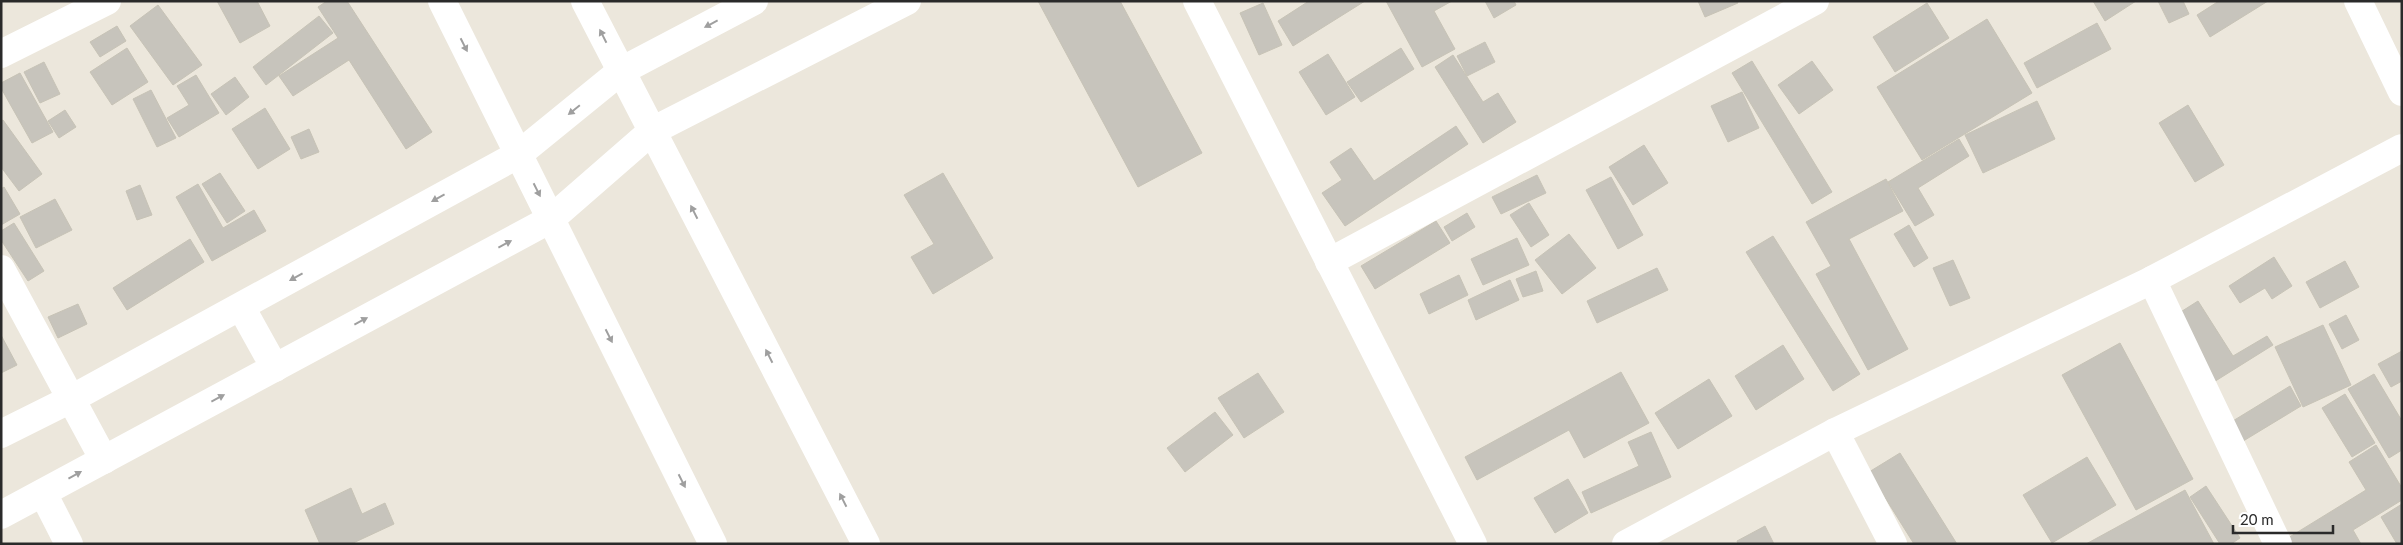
<svg xmlns="http://www.w3.org/2000/svg" width="2403" height="545" font-family="Lato,sans-serif">
<style>
.building{fill:#c7c4bc;stroke:#c7c3b6}
.lines{fill:none;stroke-linecap:round;stroke-linejoin:round}
.minor{stroke:#fff;stroke-width:28}
.tertiary{stroke:#fff;stroke-width:28}
.oneway{fill:#9f9f9f}
</style>
<rect width="100%" height="100%" fill="#ece7dc"/>
<g class="building">
<path d="M217,1H257L270,26L240,43Z"/>
<path d="M327,1H347L432,132L406,149L349,60L293,96L279,76L338,38L318,7Z"/>
<path d="M1038,1H1120L1202,153L1138,187Z"/>
<path d="M1309,1H1365L1293,46L1278,21Z"/>
<path d="M1386,1H1452L1434,11L1455,49L1422,67Z"/>
<path d="M1485,1H1514L1516,5L1494,18Z"/>
<path d="M1698,1H1737L1738,3L1705,17Z"/>
<path d="M2093,1H2136L2105,21Z"/>
<path d="M2158,1H2183L2189,14L2169,23Z"/>
<path d="M2219,1H2268L2210,37L2197,15Z"/>
<path d="M1263,3L1282,45L1259,55L1240,13Z"/>
<path d="M1927,3L1949,38L1895,72L1873,37Z"/>
<path d="M158,5L202,65L173,85L130,26Z"/>
<path d="M319,16L333,33L266,85L253,67Z"/>
<path d="M1987,19L2032,93L1922,160L1877,87Z"/>
<path d="M2097,23L2111,49L2037,88L2024,63Z"/>
<path d="M117,26L126,41L100,57L90,42Z"/>
<path d="M1485,42L1495,62L1467,76L1457,56Z"/>
<path d="M127,48L148,82L112,105L90,72Z"/>
<path d="M1401,48L1414,69L1361,102L1347,82Z"/>
<path d="M1328,54L1355,97L1326,115L1299,72Z"/>
<path d="M1453,55L1483,102L1498,93L1516,122L1483,143L1435,67Z"/>
<path d="M1752,61L1832,192L1812,204L1732,73Z"/>
<path d="M1812,61L1833,90L1799,114L1778,85Z"/>
<path d="M44,62L60,94L40,103L24,72Z"/>
<path d="M20,73L53,132L32,143L1,88V83Z"/>
<path d="M196,75L219,113L179,137L167,118L189,105L177,86Z"/>
<path d="M235,77L249,97L226,115L211,94Z"/>
<path d="M151,90L176,138L157,147L133,99Z"/>
<path d="M1742,92L1759,128L1728,142L1711,106Z"/>
<path d="M2037,101L2055,139L1983,173L1965,135Z"/>
<path d="M2188,105L2224,165L2195,182L2159,123Z"/>
<path d="M265,108L290,149L258,169L232,129Z"/>
<path d="M65,110L76,127L59,138L48,121Z"/>
<path d="M3,120L42,174L19,191L1,167V121Z"/>
<path d="M1456,126L1468,144L1345,226L1322,193L1342,180L1330,162L1351,148L1374,181Z"/>
<path d="M309,129L319,152L301,159L291,137Z"/>
<path d="M1959,139L1969,156L1918,188L1934,215L1915,226L1888,182Z"/>
<path d="M1644,145L1668,183L1633,205L1609,167Z"/>
<path d="M220,173L245,211L227,223L202,184Z"/>
<path d="M943,173L993,258L933,294L911,257L934,244L904,195Z"/>
<path d="M1537,175L1546,193L1501,214L1492,197Z"/>
<path d="M1611,177L1643,235L1618,249L1586,190Z"/>
<path d="M1886,179L1903,211L1849,239L1908,349L1868,370L1816,274L1831,266L1806,222Z"/>
<path d="M198,184L223,228L254,210L266,231L212,261L176,197Z"/>
<path d="M140,185L152,215L137,220L126,191Z"/>
<path d="M4,187L20,214L1,225V189Z"/>
<path d="M55,199L72,230L36,248L20,217Z"/>
<path d="M1529,203L1549,235L1531,247L1510,215Z"/>
<path d="M1467,213L1475,227L1452,241L1444,227Z"/>
<path d="M1436,221L1450,243L1375,289L1361,266Z"/>
<path d="M14,223L44,271L28,281L1,240V231Z"/>
<path d="M1909,225L1928,258L1914,267L1894,234Z"/>
<path d="M1569,234L1596,268L1562,294L1535,260Z"/>
<path d="M1773,236L1860,374L1833,391L1746,252Z"/>
<path d="M1517,238L1529,265L1483,285L1471,259Z"/>
<path d="M190,239L204,262L127,310L113,288Z"/>
<path d="M2274,257L2292,286L2272,299L2265,288L2240,303L2229,286Z"/>
<path d="M1953,260L1970,298L1950,306L1933,268Z"/>
<path d="M2345,261L2359,287L2320,308L2306,282Z"/>
<path d="M1657,268L1668,290L1597,323L1587,301Z"/>
<path d="M1536,271L1543,291L1523,297L1516,279Z"/>
<path d="M1459,275L1468,295L1429,314L1420,294Z"/>
<path d="M1510,280L1519,300L1476,320L1468,300Z"/>
<path d="M2198,301L2233,356L2267,336L2273,345L2209,385L2168,320Z"/>
<path d="M78,304L87,324L58,338L48,317Z"/>
<path d="M2346,315L2359,340L2342,349L2329,324Z"/>
<path d="M2323,325L2351,385L2303,407L2275,347Z"/>
<path d="M1,335L17,365L1,373Z"/>
<path d="M2120,343L2193,479L2136,510L2062,375Z"/>
<path d="M1783,345L1804,379L1756,410L1735,376Z"/>
<path d="M2402,351V381L2391,387L2378,364Z"/>
<path d="M1621,372L1649,423L1584,458L1569,430L1477,480L1465,457Z"/>
<path d="M1258,373L1284,412L1244,438L1218,398Z"/>
<path d="M2374,374L2402,421V450L2389,458L2348,389Z"/>
<path d="M1709,379L1732,416L1678,449L1655,413Z"/>
<path d="M2290,386L2301,406L2235,446L2223,427Z"/>
<path d="M2345,394L2375,443L2352,457L2322,408Z"/>
<path d="M1215,412L1233,435L1185,472L1167,448Z"/>
<path d="M1651,432L1671,477L1591,513L1582,492L1639,466L1628,442Z"/>
<path d="M2376,445L2402,488V500L2353,530L2361,544H2285L2283,541L2366,490L2349,462Z"/>
<path d="M1900,453L1957,544H1914L1869,472Z"/>
<path d="M2087,457L2116,505L2052,543L2023,495Z"/>
<path d="M1568,479L1588,513L1555,533L1534,498Z"/>
<path d="M2206,486L2240,538L2231,544H2220L2190,497Z"/>
<path d="M351,488L362,514L385,503L394,524L351,544H320L305,510Z"/>
<path d="M2185,490L2214,544H2086Z"/>
<path d="M2402,504V544H2397L2381,517Z"/>
<path d="M1765,526L1774,544H1738L1737,541Z"/>
</g>
<g class="lines">
<g class="minor">
<path d="M1197,1L1473,544"/>
<path d="M1,54L107,1"/>
<path d="M1329,262L1815,1"/>
<path d="M1,269L104,460"/>
<path d="M2152,280L2278,544"/>
<path d="M241,307L275,368"/>
<path d="M1835,432L1893,544"/>
<path d="M43,493L69,544"/>
<path d="M1626,544L1835,432L2152,280L2402,148"/>
</g>
<g class="tertiary">
<path d="M442,1L713,544"/>
<path d="M585,1L866,544"/>
<path d="M2358,1L2402,92"/>
<path d="M1,434L71,399L519,154L621,71L754,1"/>
<path d="M1,515L551,219L652,131L907,1"/>
</g>
</g>
<defs><path id="oneway-solid" d="M-6-.8H1V-3.2L6.5 0L1 3.2V.8H-6Z" transform="scale(1.25)"/></defs>
<g class="oneway">
<use href="#oneway-solid" transform="translate(711 24) rotate(152)"/>
<use href="#oneway-solid" transform="translate(603 36) rotate(-117)"/>
<use href="#oneway-solid" transform="translate(464 45) rotate(63)"/>
<use href="#oneway-solid" transform="translate(574 110) rotate(141)"/>
<use href="#oneway-solid" transform="translate(537 190) rotate(63)"/>
<use href="#oneway-solid" transform="translate(438 198) rotate(151)"/>
<use href="#oneway-solid" transform="translate(694 212) rotate(-117)"/>
<use href="#oneway-solid" transform="translate(505 244) rotate(-28)"/>
<use href="#oneway-solid" transform="translate(296 277) rotate(151)"/>
<use href="#oneway-solid" transform="translate(361 321) rotate(-28)"/>
<use href="#oneway-solid" transform="translate(609 336) rotate(63)"/>
<use href="#oneway-solid" transform="translate(769 356) rotate(-117)"/>
<use href="#oneway-solid" transform="translate(218 398) rotate(-28)"/>
<use href="#oneway-solid" transform="translate(75 475) rotate(-29)"/>
<use href="#oneway-solid" transform="translate(682 481) rotate(63)"/>
<use href="#oneway-solid" transform="translate(843 500) rotate(-117)"/>
</g>
<rect width="2403" height="545" fill="none" stroke="#2a2a2a" stroke-width="5"/>
<path d="M2233 525v8h100v-8" fill="none" stroke="#2a2a2a" stroke-width="2.5"/>
<text x="2240" y="525" font-size="15" fill="#2a2a2a" stroke="#ffffff" stroke-width="4" paint-order="stroke">20 m</text>
</svg>
